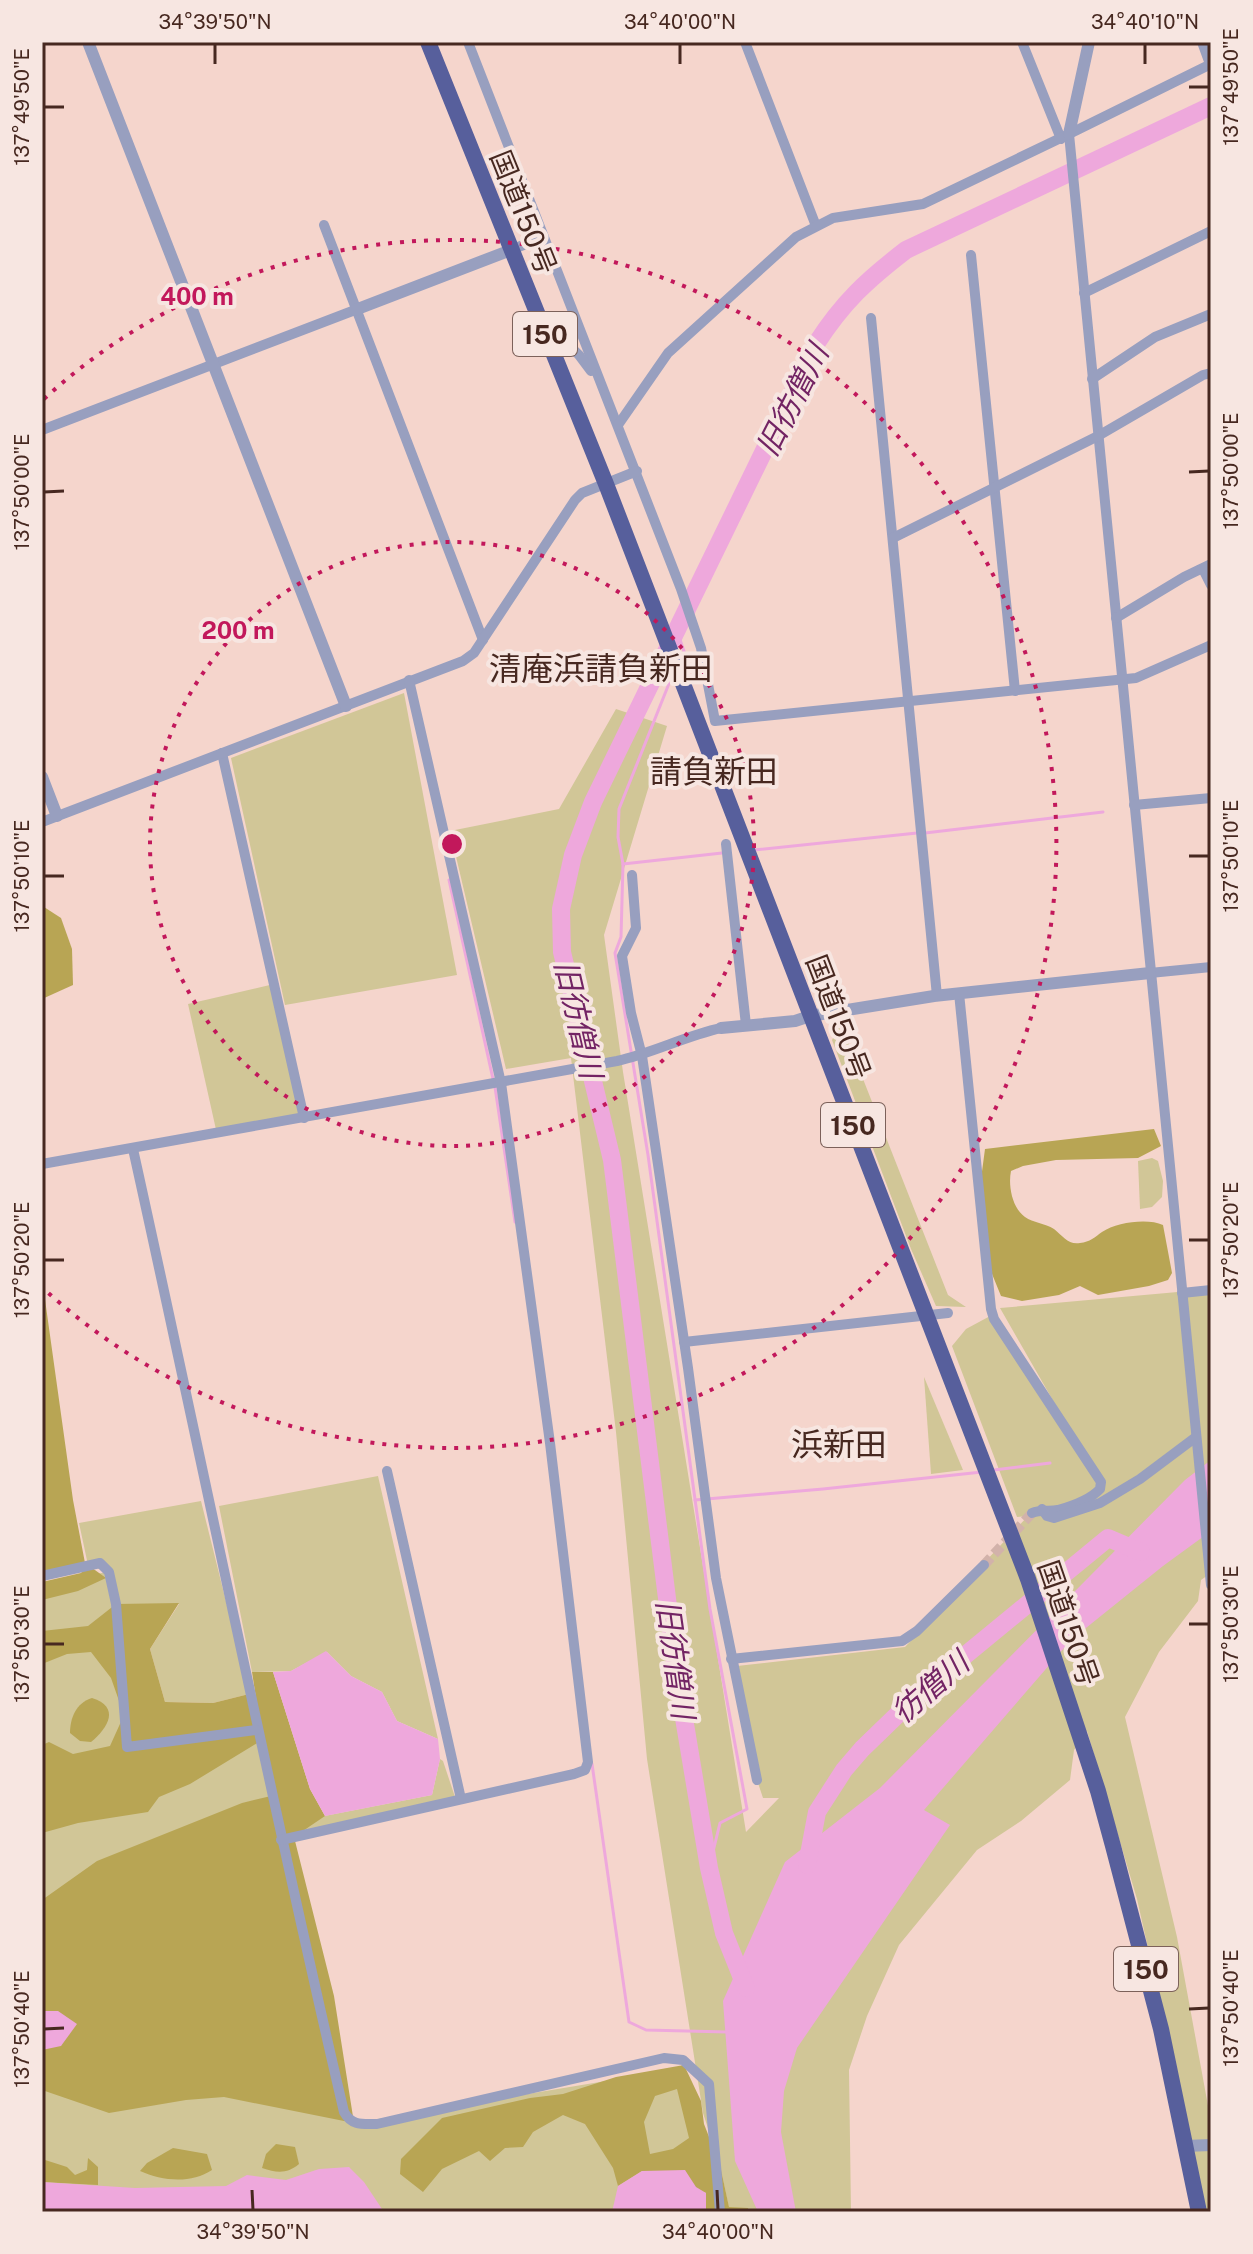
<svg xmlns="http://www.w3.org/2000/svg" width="1253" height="2254" font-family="'Public Sans','Noto Sans JP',sans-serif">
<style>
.green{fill:#d1c697}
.forest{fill:#b8a554;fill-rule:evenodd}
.water{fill:#eea8dc}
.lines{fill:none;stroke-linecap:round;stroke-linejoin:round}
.stream{stroke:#eea8dc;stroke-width:3}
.river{stroke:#eea8dc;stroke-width:18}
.minor-tunnel{stroke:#d2b2aa;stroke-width:10;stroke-dasharray:10 5;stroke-linecap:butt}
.minor{stroke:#989fbf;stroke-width:10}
.tertiary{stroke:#989fbf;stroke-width:12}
.trunk{stroke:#575f9c;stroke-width:16}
.ticks{fill:none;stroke:#472820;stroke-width:3}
.ring{fill:none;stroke:#c2185b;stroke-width:4;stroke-dasharray:4 8}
.labels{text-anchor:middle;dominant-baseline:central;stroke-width:8;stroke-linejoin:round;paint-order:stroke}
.shield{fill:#f7e6e1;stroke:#7c615a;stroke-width:2}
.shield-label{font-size:26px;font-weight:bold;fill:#472820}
.street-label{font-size:28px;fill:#472820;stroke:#f7e6e1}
.water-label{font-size:30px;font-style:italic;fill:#732464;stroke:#f7e6e1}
.quarter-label{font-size:32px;fill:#472820;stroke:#f7e6e1}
.centre{fill:#c2185b;stroke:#f7e6e1;stroke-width:4}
.ring-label{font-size:24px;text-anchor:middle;font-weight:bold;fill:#c2185b;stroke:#f7e6e1;stroke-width:8;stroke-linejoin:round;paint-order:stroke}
.neatline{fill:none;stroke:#472820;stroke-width:3}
.ticks-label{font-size:20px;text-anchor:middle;fill:#472820}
</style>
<rect width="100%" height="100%" fill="#f5d5cc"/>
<g class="green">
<path d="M404,693L457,975L285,1005L231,758Z"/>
<path d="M616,709L667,726L604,935L623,1072L746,1832L779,1798H763L757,1780L737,1666L905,1647L1028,1516L1017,1517L952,1346L966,1329L992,1315L1102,1486L1000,1308L1211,1289V1573L1201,1580L1198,1601L1159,1652L1125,1717L1177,1937L1211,2122V2212H1203L1180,2090L1137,1899L1087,1731L1074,1750L1070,1780L1021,1821L977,1850L899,1945L867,2016L849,2070L851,2212H750L748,2208H729L720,2165L703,2113L647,1759L616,1432L571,1058L506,1069L450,831L559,809Z"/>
<path d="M274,984L304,1118L217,1134L188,1004Z"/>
<path d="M841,1023L948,1295L966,1307L936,1306L911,1249L832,1040Z"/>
<path d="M1152,1158L1158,1161L1163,1181L1162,1197L1152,1207L1140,1209L1138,1161Z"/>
<path d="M924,1377L963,1470L931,1474Z"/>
<path d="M378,1476L438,1739L397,1721L382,1692L351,1676L327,1652L291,1671L252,1672L219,1506Z"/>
<path d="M201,1501L249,1694L213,1703L165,1702L150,1649L179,1604H115L136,1732L252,1710L354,2123L684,2068L699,2212H42V1583L108,1572L88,1565L79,1523Z"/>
<path d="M440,1759L443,1761L455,1797L294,1837L319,1817L432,1795Z"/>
</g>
<g class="forest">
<path d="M44,907L61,918L72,949L73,985L42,999V908Z"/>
<path d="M1154,1129L1161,1146L1138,1158L1056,1160L1023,1166L1011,1171C1008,1185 1012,1208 1025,1217C1033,1223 1045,1223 1054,1229C1063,1236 1068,1245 1080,1243C1090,1242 1095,1237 1102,1232C1117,1222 1148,1218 1163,1225L1172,1273L1168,1280L1149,1286L1098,1295L1080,1286L1059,1295L1022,1301L1001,1296L990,1269L979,1194L985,1149Z"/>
<path d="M42,1278L73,1500L85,1563L42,1576Z"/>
<path d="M88,1565L106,1578L78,1591L42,1600V1582L81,1573Z"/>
<path d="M179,1603L150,1649L165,1702L213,1703L249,1694L259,1742L190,1784L159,1797L148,1812L78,1823L42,1833V1745L49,1742L73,1754L110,1746L124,1715L111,1678L91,1652L67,1654L42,1664V1631L88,1626L116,1604Z"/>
<path d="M252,1672H273L310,1789L325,1816L294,1837L334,1996L354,2123L224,2097L186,2100L109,2113L42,2090V1900L97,1861L242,1803L271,1796Z"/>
<path d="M92,1698C120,1707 109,1727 91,1742L80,1741L70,1733C70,1718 76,1703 92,1698Z"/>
<path d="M684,2065L701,2101L704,2124L720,2165L729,2207L748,2208L750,2212H706V2193L642,2171L618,2186L613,2168L585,2124L563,2115L533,2132L523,2147L505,2148L490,2161L479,2151L442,2169L423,2192L400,2174L401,2159L442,2118L530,2098L563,2094L616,2077ZM677,2089L689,2138L673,2149L650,2154L644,2122L655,2096Z"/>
<path d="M276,2144L295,2147L299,2164C287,2174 277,2173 262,2168L266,2154Z"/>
<path d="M173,2148L207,2154L212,2170C191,2184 162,2181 140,2171L147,2163Z"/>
<path d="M88,2158L98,2167V2185L42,2182V2159L67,2167L75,2175L87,2170Z"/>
</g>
<g class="water">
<path d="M1211,1460V1531L1163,1566L1071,1640L924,1810L950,1825L797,2048L784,2091L781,2132L796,2212H758L735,2161L723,2001L785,1862L880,1788L1185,1480Z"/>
<path d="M326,1651L351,1676L382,1692L397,1721L438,1739L440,1759L432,1795L325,1816L310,1789L273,1672L291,1671Z"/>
<path d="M42,2011H58L77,2024L61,2046L42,2050Z"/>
<path d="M349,2167L364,2182L384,2212H42V2182L135,2188L226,2186L247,2175L286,2180L319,2169Z"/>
<path d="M685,2170L696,2187L706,2193V2212H612L618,2186L642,2171Z"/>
</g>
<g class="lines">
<g class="stream">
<path d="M676,628L688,663L684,666"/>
<path d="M672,676L619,809L618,837L623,864L621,937L615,953L648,1155L710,1609L747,1809L720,1823L709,1868"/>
<path d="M925,833L1103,812"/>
<path d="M754,850L917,833"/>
<path d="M623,864L722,853"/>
<path d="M449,880L493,1079"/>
<path d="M495,1087L515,1222"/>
<path d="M994,1470L1050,1463"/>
<path d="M695,1500L823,1489L982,1472"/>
<path d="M592,1764L629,2022L646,2030L727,2032"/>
</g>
<g class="river">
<path d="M807,1865L817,1812L844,1770L862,1749L923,1690L1108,1538L1141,1552"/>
<path d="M746,1988L724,1933L709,1868L676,1670L612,1160L562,952L561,909L573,855L593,802L816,344C843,302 867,280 906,250L1211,106"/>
</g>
<path class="minor-tunnel" d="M984,1565L1032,1513"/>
<g class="minor">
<path d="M468,42L681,589L701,648L715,721L1136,678L1211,645"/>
<path d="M745,42L816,226"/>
<path d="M1022,42L1061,139"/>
<path d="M1202,42L1210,64"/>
<path d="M1211,64L1069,134L1211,1585"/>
<path d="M324,225L483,640"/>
<path d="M511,250L543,237"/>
<path d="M971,255L1015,691"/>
<path d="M1084,293L1211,231"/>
<path d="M871,318L937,996"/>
<path d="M544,321L579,355L591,371"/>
<path d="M1092,379L1155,337L1211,314"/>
<path d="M618,425L668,353L796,237L833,218L923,204L1069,134"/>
<path d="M42,430L355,310"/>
<path d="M893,538L1098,436L1203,375L1211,373"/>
<path d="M1203,569L1211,585"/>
<path d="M1116,618L1184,577L1211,564"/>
<path d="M222,753L304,1118"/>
<path d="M1134,805L1211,798"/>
<path d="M42,822L463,661L474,653L575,500L582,493L637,471"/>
<path d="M726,844L746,1025"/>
<path d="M632,875L636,928L622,956L631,1013L642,1056L688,1368L716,1578L757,1780"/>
<path d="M1150,973L1211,967"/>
<path d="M959,993L991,1309L994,1319L1101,1482L1100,1489C1090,1500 1072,1506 1058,1510C1049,1512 1041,1509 1032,1513"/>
<path d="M133,1149C204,1470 269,1792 344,2112C352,2126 362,2124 377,2124L664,2058L683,2060L709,2084L720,2212"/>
<path d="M42,1164L617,1061C653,1053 685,1036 721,1028"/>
<path d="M1182,1293L1211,1290"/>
<path d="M684,1342L948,1313"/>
<path d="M387,1471L461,1799"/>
<path d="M1042,1509L1047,1516L1054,1518L1100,1503L1140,1479L1196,1437"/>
<path d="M42,1576L100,1563L109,1572L116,1604L127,1747L256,1730"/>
<path d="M731,1659L902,1641L917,1631L984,1565"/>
<path d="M281,1840L574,1774L585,1770L588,1762L550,1443L501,1083L409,680"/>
</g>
<g class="tertiary">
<path d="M88,42L346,706"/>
<path d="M1069,134L1089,42"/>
<path d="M355,310L511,250"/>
<path d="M42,777L57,816"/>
<path d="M721,1028L795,1021L810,1016L934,996L1150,973"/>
<path d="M1184,2146L1211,2145"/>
</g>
<path class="trunk" d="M428,42L606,484L1028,1579L1098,1791L1113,1846L1161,2029L1199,2212"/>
</g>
<path class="ticks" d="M215,44V64M680,44V64M1145,44V64M1189,87H1209M44,107H64M1189,472L1209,471M44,492L64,491M1189,856H1209M44,876H64M1189,1240H1209M44,1260H64M1189,1624H1209M44,1644H64M1189,2009L1209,2008M44,2029L64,2028M252,2190L253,2210M717,2190L718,2210"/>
<g class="ring">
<circle cx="452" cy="844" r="302"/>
<path d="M44 399A604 604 0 1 1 44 1289"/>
</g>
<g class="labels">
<g class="shield">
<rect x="513" y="312" width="64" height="44" rx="6"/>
<rect x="821" y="1103" width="64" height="44" rx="6"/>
<rect x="1114" y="1947" width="64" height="44" rx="6"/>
</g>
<g class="shield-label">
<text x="545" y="334">150</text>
<text x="853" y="1125">150</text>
<text x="1146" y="1969">150</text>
</g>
<g class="street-label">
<text transform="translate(524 212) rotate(68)">国道150号</text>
<text transform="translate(839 1017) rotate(69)">国道150号</text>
<text transform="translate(1069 1623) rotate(71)">国道150号</text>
</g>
<g class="water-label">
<text transform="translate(792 400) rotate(-63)">旧彷僧川</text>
<text transform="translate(579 1019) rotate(77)">旧彷僧川</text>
<text transform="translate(676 1659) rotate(82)">旧彷僧川</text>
<text transform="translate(930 1687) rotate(-41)">彷僧川</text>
</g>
<g class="quarter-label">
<text x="601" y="668">清庵浜請負新田</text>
<text x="714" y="771">請負新田</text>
<text x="839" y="1444">浜新田</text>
</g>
</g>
<circle cx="452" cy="844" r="12" class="centre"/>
<g class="ring-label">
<text x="197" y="305">400 m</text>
<text x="238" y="639">200 m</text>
</g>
<rect width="1253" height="2254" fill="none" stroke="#f7e6e1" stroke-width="88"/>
<rect x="44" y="44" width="1165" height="2166" class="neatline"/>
<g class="ticks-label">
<text x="215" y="29">34°39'50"N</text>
<text x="680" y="29">34°40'00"N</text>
<text x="1145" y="29">34°40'10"N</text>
<text transform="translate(1231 87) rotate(-90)" y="7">137°49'50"E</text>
<text transform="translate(22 107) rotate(-90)" y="7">137°49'50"E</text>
<text transform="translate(1231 471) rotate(-90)" y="7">137°50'00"E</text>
<text transform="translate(22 492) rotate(-90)" y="7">137°50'00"E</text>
<text transform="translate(1231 856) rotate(-90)" y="7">137°50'10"E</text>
<text transform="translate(22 876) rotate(-90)" y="7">137°50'10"E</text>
<text transform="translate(1231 1240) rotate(-90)" y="7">137°50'20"E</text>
<text transform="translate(22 1260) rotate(-90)" y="7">137°50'20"E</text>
<text transform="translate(1231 1624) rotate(-90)" y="7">137°50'30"E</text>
<text transform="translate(22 1644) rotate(-90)" y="7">137°50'30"E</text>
<text transform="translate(1231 2008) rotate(-90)" y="7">137°50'40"E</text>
<text transform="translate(22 2029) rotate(-90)" y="7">137°50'40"E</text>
<text x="253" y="2239">34°39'50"N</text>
<text x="718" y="2239">34°40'00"N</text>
</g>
</svg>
